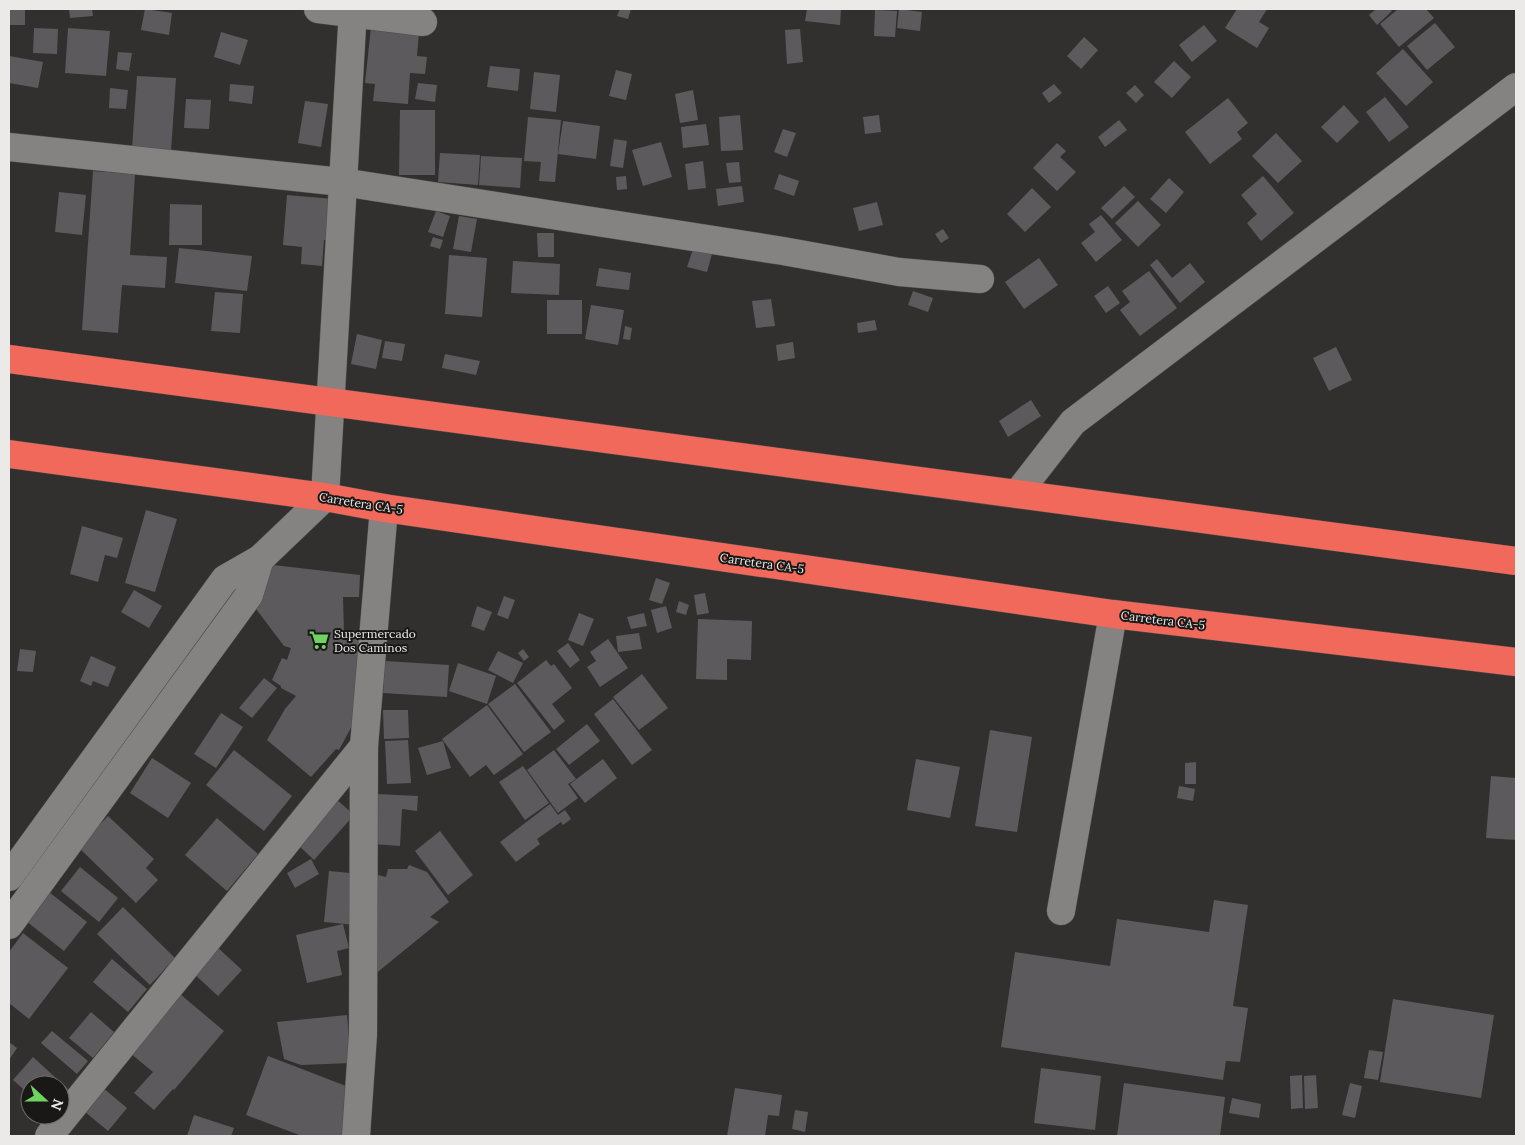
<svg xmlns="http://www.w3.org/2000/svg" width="1525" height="1145" font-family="Lora,serif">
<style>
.building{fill:#5c5a5c}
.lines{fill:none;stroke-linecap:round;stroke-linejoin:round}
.minor-casing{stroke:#504f4d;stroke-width:29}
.highway-casing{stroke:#504f4d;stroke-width:29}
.minor{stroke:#858381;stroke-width:28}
.highway{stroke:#f1695b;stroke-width:28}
.labels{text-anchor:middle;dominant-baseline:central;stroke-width:4;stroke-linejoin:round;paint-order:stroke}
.street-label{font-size:12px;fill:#ebeae9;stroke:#191817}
.poi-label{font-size:12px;fill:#ebeae9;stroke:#191817;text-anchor:start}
</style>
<rect width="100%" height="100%" fill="#32302e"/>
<g class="building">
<rect x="9" y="9" width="16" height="16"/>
<path d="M69,9H92L93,16L70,18Z"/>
<path d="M145,9L172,13L169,35L141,30Z"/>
<path d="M620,9H631L628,19L617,16Z"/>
<path d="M807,9H841L840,25L805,21Z"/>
<path d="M899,9L922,12L920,31L897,28Z"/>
<path d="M1237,9H1267L1259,22L1269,28L1257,48L1225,28Z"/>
<path d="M1376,9H1389L1392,11L1377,25L1369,15Z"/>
<path d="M1396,9H1426L1434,18L1399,47L1380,24L1397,10Z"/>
<path d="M875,10L897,11L895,37L874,36Z"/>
<path d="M1435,23L1455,47L1427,70L1407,46Z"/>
<path d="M1204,25L1217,41L1192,62L1179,45Z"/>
<path d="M371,27L419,32L417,56L427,57L425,74L410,73L408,104L373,101L375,84L365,83Z"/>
<path d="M34,28L58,29L57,54L33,53Z"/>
<path d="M68,28L110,31L106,76L65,73Z"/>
<path d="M800,29L803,62L787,64L785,30Z"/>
<path d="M221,32L248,40L240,65L214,57Z"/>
<path d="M1084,37L1098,50L1081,69L1067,56Z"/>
<path d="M1403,49L1433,82L1406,106L1376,73Z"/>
<path d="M118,52L132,53L129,71L116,69Z"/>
<path d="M9,56L43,62L38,88L9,83Z"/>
<path d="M1174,61L1191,77L1172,98L1154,82Z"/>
<path d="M490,66L520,69L518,91L487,87Z"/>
<path d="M616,70L632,74L626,100L609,96Z"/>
<path d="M534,72L560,75L556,112L530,109Z"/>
<path d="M137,76L176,78L171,151L132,149Z"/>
<path d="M418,83L437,85L435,102L415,99Z"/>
<path d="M230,84L254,86L252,104L229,101Z"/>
<path d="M1054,84L1062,93L1049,103L1042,93Z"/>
<path d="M1135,85L1144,95L1136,103L1126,93Z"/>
<path d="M110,88L128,90L126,109L109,108Z"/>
<path d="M693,90L698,120L680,123L675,94Z"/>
<path d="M1385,97L1409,127L1389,142L1366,112Z"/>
<path d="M1228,98L1248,123L1237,132L1242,139L1210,164L1185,132Z"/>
<path d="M186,99L211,100L209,129L184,128Z"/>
<path d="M305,101L328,104L321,147L298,143Z"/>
<path d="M1344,105L1359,122L1337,143L1321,127Z"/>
<path d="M400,110H435V175H399Z"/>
<path d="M740,115L743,150L721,151L719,117Z"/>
<path d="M879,115L881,132L865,134L863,117Z"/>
<path d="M528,117L561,120L555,182L539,181L541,162L524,161Z"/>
<path d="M1119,120L1127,130L1105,147L1098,137Z"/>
<path d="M563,121L600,126L596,159L558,154Z"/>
<path d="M706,124L709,145L683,148L681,127Z"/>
<path d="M783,129L796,133L787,157L774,152Z"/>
<path d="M1276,133L1302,161L1278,183L1252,156Z"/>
<path d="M614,139L627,141L623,168L610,166Z"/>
<path d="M661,142L672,177L643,186L632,150Z"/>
<path d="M1057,143L1066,151L1060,157L1076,172L1057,191L1033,168Z"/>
<path d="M440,153L480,155L478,185L438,182Z"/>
<path d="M481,156L522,158L520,188L479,185Z"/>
<path d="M703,161L706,188L688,190L685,164Z"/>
<path d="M739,162L741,182L729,183L726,163Z"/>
<path d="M93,171L135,174L130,255L167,257L165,288L122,285L118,333L82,330Z"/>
<path d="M779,174L799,181L794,196L774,189Z"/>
<path d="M626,176L627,189L617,190L616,177Z"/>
<path d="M1263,176L1294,213L1261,241L1247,223L1257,214L1241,195Z"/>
<path d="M1169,178L1184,192L1166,213L1150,199Z"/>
<path d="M742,186L744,202L718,206L716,189Z"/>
<path d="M1124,186L1135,197L1112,219L1101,208Z"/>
<path d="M1032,188L1051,207L1025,232L1007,214Z"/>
<path d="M59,192L86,195L82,235L55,232Z"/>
<path d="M287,195L334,199L331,240H324L322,266L301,264L302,247L283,245Z"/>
<path d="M1138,201L1161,225L1138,247L1115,223Z"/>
<path d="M877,202L883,225L859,231L853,208Z"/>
<path d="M170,204L202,205V245H169Z"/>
<path d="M436,211L450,216L443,237L428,232Z"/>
<path d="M1101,215L1122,240L1096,262L1081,243L1095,232L1089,224Z"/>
<path d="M459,216L477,219L471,252L453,249Z"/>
<path d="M943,229L949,238L941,243L935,234Z"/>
<path d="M537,233H554V257H538Z"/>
<path d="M433,237L443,240L440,249L430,246Z"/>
<path d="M179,248L252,256L247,291L175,283Z"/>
<path d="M693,249L712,254L707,272L687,267Z"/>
<path d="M449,255L487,258L482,317L445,314Z"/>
<path d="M1039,258L1058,285L1024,309L1005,282Z"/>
<path d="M1157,259L1172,278L1190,263L1205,282L1180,303L1150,265Z"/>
<path d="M513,261L560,264L559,295L511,293Z"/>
<path d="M599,268L631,273L629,290L596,286Z"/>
<path d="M1149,271L1177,308L1140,336L1120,310L1130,302L1122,291Z"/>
<path d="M1108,286L1120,303L1106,313L1094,296Z"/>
<path d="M913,291L933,298L928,312L908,305Z"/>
<path d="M215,292L243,294L240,333L211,331Z"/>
<path d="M771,299L775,326L756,328L752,301Z"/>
<rect x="547" y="300" width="35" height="34"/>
<path d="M591,305L624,310L618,345L585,339Z"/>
<path d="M875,320L877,330L858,333L857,323Z"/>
<path d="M625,326L632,328L630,340L623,339Z"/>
<path d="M357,334L382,340L376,369L351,364Z"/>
<path d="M385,341L405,344L402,361L382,358Z"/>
<path d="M793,342L795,358L778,361L776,345Z"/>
<path d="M1336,347L1352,380L1329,391L1313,358Z"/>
<path d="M445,354L480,361L476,375L442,368Z"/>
<path d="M1031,400L1041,416L1008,437L999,421Z"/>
<path d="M146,510L177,519L155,592L125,583Z"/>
<path d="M82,526L123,538L117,558L105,555L98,582L70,574Z"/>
<path d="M273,565L360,575L359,597H343L344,633L360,631L353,724L339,750L336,749L311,777L267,740L285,709L296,696L281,688V686L272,680L282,658L287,660L291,648L284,646L250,601Z"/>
<path d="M656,578L670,583L662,604L649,600Z"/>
<path d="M134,590L162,606L149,628L121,612Z"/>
<path d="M705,593L709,613L697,615L694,595Z"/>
<path d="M504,596L515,600L508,619L497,615Z"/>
<path d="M679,601L689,605L686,615L676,612Z"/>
<path d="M477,606L492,612L484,631L471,626Z"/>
<path d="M666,606L672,628L657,633L651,610Z"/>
<path d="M579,613L594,619L583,646L568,640Z"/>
<path d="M644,613L647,626L631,629L627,617Z"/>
<path d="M698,619L752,621L751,660L727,659V680L696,679Z"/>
<path d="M639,633L642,649L618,652L616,636Z"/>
<path d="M608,639L628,668L600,687L587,667L596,661L590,652Z"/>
<path d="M568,643L580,660L570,668L557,651Z"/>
<path d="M20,649L36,651L33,672L17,671Z"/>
<path d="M523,649L529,657L524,661L518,653Z"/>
<path d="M498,651L523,663L513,683L488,670Z"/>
<path d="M91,656L116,667L108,687L93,681L91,686L80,681Z"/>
<path d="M546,660L551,666L554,664L572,688L552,704L565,721L554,730L517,683Z"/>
<path d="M385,661L449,665L447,697L383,693Z"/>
<path d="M458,663L496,676L487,704L449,691Z"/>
<path d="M642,674L668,708L639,730L613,697Z"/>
<path d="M264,678L277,688L252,718L239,708Z"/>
<path d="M515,684L551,732L524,752L488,704Z"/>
<path d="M613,699L652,750L632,765L594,714Z"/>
<path d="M487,705L523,754L494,775L486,765L470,777L442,739Z"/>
<path d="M383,710H408L409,738L384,739Z"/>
<path d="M221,713L243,727L216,768L194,754Z"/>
<path d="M587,724L600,741L569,765L556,749Z"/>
<path d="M990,730L1032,737L1017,832L975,826Z"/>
<path d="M408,740L411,783L387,784L385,741Z"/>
<path d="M443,741L451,768L427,775L418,748Z"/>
<path d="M234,750L292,796L264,831L206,785Z"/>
<path d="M554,750L576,779L568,784L578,798L558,813L527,770Z"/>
<path d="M152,758L191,783L168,818L130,793Z"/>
<path d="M603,759L617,778L585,803L570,784Z"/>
<path d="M916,759L960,767L950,818L907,810Z"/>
<path d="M1196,762V784H1185V763Z"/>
<path d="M523,766L549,803L525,820L499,782Z"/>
<path d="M1491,776L1516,778V840L1486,838Z"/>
<path d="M1179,786L1195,789L1193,801L1177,798Z"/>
<path d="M376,794L418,796L417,811L402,809L400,846L373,844Z"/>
<path d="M335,798L354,815L314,860L295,842Z"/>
<path d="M550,804L558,815L565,810L571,819L563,825L561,822L537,839L540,844L516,862L500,842Z"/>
<path d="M108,816L154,859L146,868L158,880L136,903L78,847Z"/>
<path d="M217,818L258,854L227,891L185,855Z"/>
<path d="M440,831L473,875L448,895L415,851Z"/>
<path d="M311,859L319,874L295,888L287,873Z"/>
<path d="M409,865L427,872L449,902L430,917L439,922L374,975L378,875L386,877L388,869H407Z"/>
<path d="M80,867L118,898L99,922L61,891Z"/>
<path d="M329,871L360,874L356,925L324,922Z"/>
<path d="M49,892L87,922L64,951L26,921Z"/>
<path d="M1214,900L1248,905L1233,1006L1248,1008L1240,1062L1226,1061L1223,1080L1001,1047L1015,952L1110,966L1117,919L1209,932Z"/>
<path d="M123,907L175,958L150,985L97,934Z"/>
<path d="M343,924L349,948L337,951L342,975L307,983L296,935Z"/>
<path d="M23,933L68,968L29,1019L9,1003V952Z"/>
<path d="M216,946L242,970L218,996L192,972Z"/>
<path d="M112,959L147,989L128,1012L93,982Z"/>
<path d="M180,994L224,1031L174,1090L173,1089L154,1110L134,1093L153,1072L130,1053Z"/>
<path d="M1393,999L1494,1015L1481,1098L1380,1082Z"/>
<path d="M91,1012L114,1032L93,1058L69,1038Z"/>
<path d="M347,1015L351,1063L301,1065L284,1059L277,1022Z"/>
<path d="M52,1031L88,1061L77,1074L41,1043Z"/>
<path d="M9,1042L17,1048L9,1060Z"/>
<path d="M1369,1050L1383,1052L1378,1080L1364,1078Z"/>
<path d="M268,1056L346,1086L343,1136H302L246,1115Z"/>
<path d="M33,1057L68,1089L60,1098V1085H30V1095L13,1080Z"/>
<path d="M1041,1068L1101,1076L1095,1130L1034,1123Z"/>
<path d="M1302,1075L1303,1108L1291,1109L1290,1076Z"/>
<path d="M1316,1075L1318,1108L1305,1109L1304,1076Z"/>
<path d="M1124,1083L1225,1097L1220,1136H1117Z"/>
<path d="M1350,1083L1362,1086L1355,1118L1342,1115Z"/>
<path d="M103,1088L127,1108L108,1131L84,1111Z"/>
<path d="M735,1088L782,1095L779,1116L768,1115L765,1136H727Z"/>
<path d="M1232,1098L1261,1104L1259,1118L1229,1113Z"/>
<path d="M795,1110L808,1112L805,1132L792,1129Z"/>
<path d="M194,1115L234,1128L231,1136H187Z"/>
</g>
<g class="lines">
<defs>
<g id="minor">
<path d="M318,9L423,22"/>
<path d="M9,147L342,182L783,251L899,272L980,279"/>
<path d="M1017,494L1073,422L1516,87"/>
<path d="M9,877L225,579L260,559L325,497L353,9"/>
<path d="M1061,911L1113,614"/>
<path d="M9,925L249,595L260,559"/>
<path d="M49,1136L364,746"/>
<path d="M356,1136L363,1034L364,746L384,508"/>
</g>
<g id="highway">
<path d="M9,359L1516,561"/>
<path d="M9,454L325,497L384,508L1113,614L1516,662"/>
</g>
</defs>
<use href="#minor" class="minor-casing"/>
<use href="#highway" class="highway-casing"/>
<use href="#minor" class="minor"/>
<use href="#highway" class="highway"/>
</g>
<defs>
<symbol id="supermarket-bare" viewBox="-9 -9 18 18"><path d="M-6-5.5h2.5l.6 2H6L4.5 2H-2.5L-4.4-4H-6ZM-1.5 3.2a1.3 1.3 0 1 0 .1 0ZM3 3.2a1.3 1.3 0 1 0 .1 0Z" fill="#70d35f" stroke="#191817" stroke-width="2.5" paint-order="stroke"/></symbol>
</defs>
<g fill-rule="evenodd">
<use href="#supermarket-bare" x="305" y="626" width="28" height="28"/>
</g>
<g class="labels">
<g class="street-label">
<text transform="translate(361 503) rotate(9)">Carretera CA-5</text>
<text transform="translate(762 563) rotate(8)">Carretera CA-5</text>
<text transform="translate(1163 620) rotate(7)">Carretera CA-5</text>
</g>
<g class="poi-label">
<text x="334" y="633">Supermercado<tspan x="334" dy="14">Dos Caminos</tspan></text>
</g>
</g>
<rect width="1525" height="1145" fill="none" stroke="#ebeae9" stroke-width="20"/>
<g transform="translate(45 1100) rotate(111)"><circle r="24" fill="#191817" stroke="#6d6c6b"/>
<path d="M0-4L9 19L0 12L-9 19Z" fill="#70d35f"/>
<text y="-8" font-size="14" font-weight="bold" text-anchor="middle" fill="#ebeae9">N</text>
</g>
</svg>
